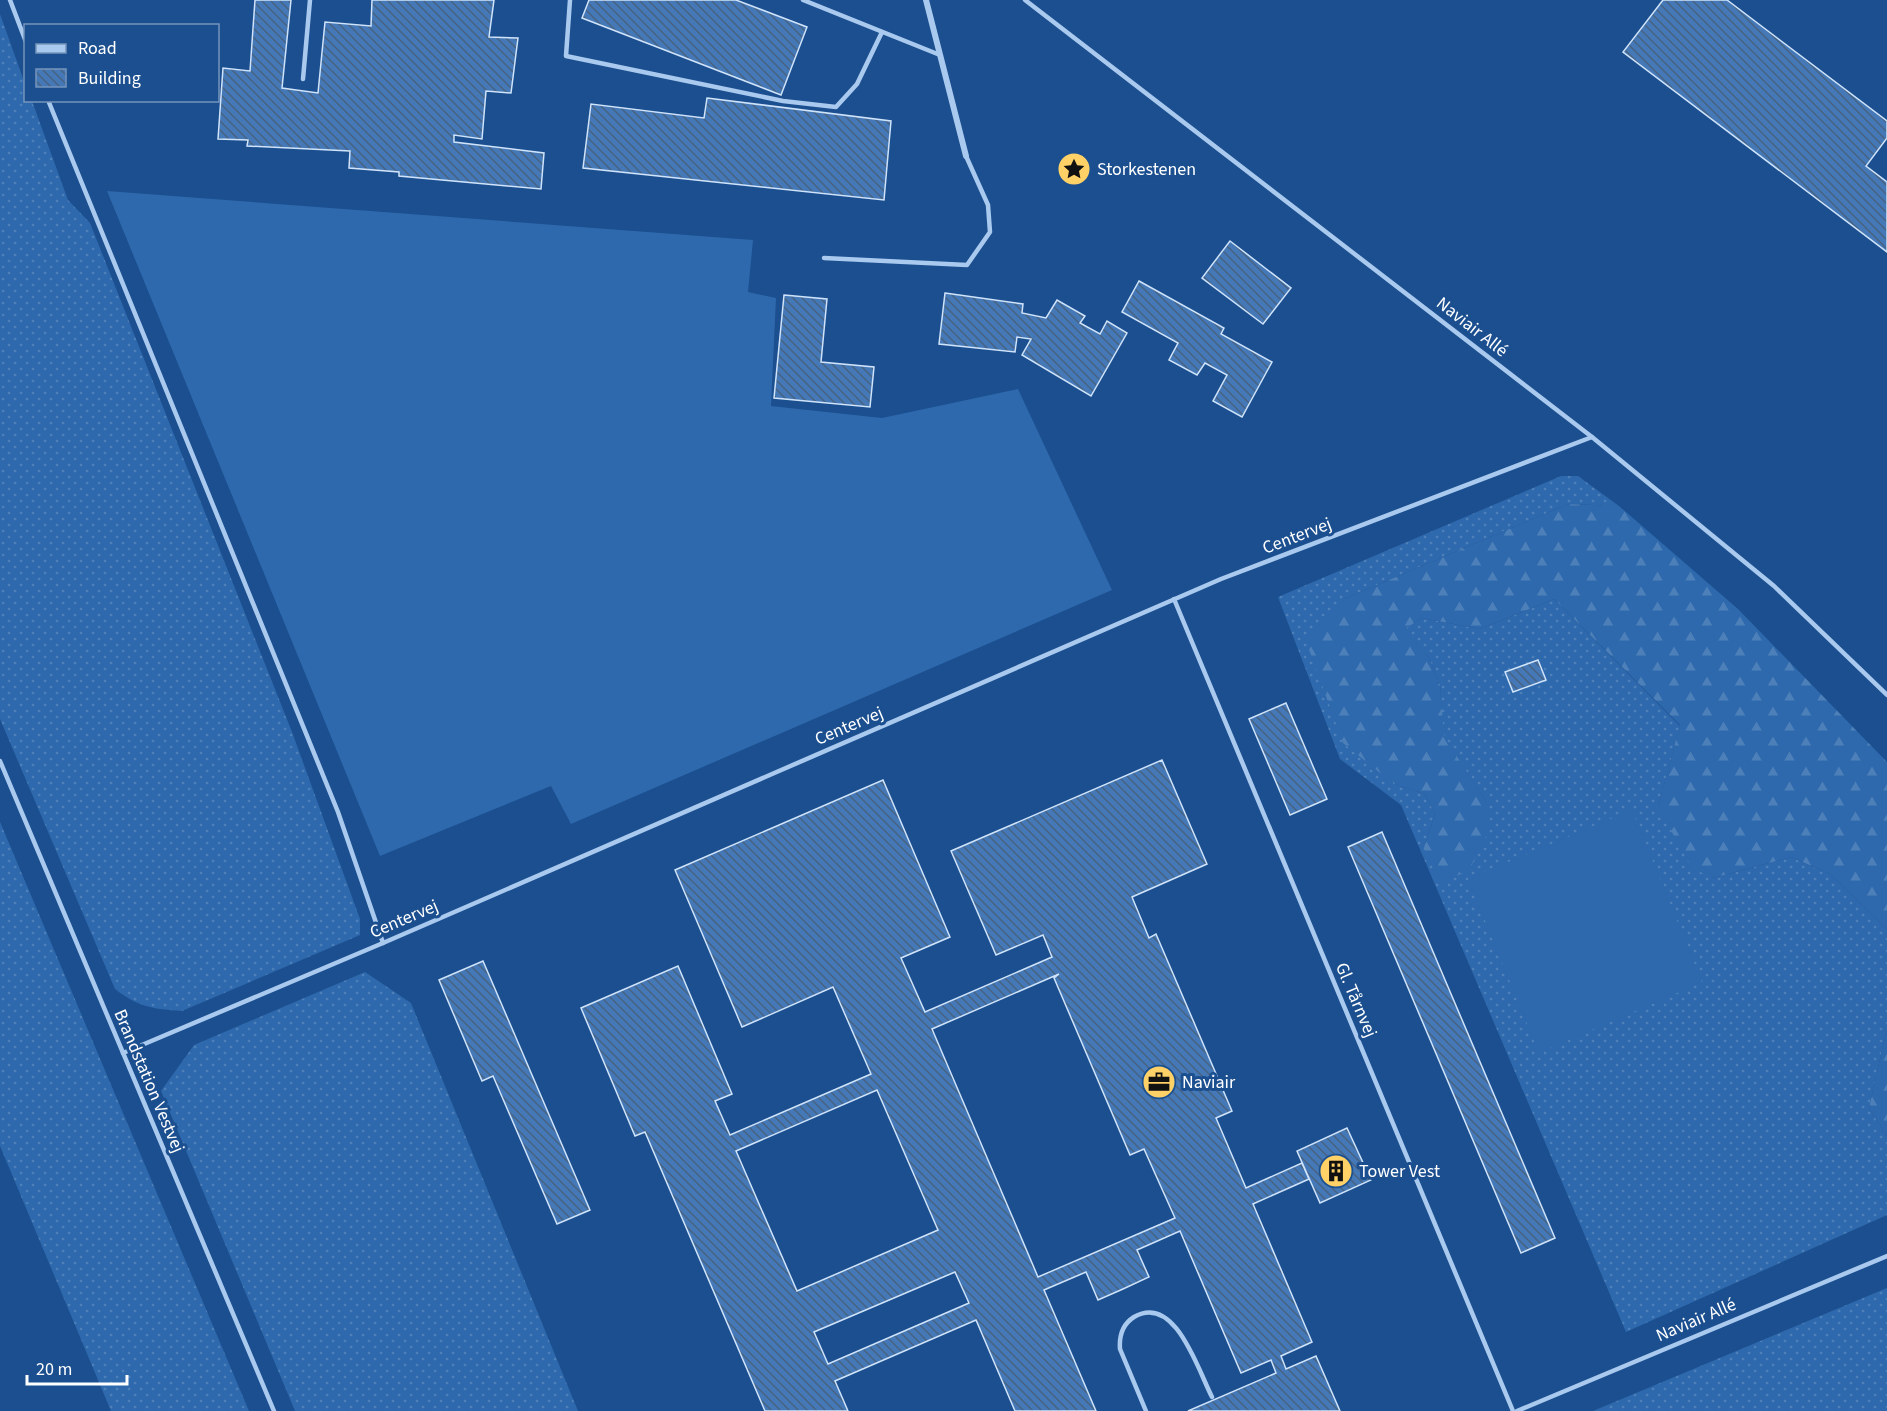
<svg xmlns="http://www.w3.org/2000/svg" width="1887" height="1411" font-family="'Source Sans 3',sans-serif">
<style>
.grass{fill:url(#grass-dots)}
.forest{fill:url(#forest-firs)}
.garden{fill:#2e69ad}
.building{fill:url(#building-back-hatch);stroke:#cfe3fa;stroke-width:1.5;fill-rule:evenodd}
.lines{fill:none;stroke-linecap:round;stroke-linejoin:round}
.service{stroke:#a9c9ee;stroke-width:4.5}
.minor{stroke:#a9c9ee;stroke-width:6}
.labels{text-anchor:middle;dominant-baseline:central;stroke-width:6;stroke-linejoin:round;paint-order:stroke}
.poi-label{font-size:18px;fill:#fff;stroke:#1b4f8f;text-anchor:start}
.street-label{font-size:18px;fill:#fff;stroke:#1b4f8f}
</style>
<defs>
<pattern id="grass-dots" width="8" height="8" patternUnits="userSpaceOnUse" patternTransform="scale(1.5)"><rect width="8" height="8" fill="#2e69ad"/><path d="M2 2h.1M6 6h.1" fill="none" stroke="#4d80b9" stroke-width="1.8" stroke-linecap="round"/></pattern>
<pattern id="forest-firs" width="22" height="20" patternUnits="userSpaceOnUse" patternTransform="scale(1.5)"><rect width="22" height="20" fill="#2e69ad"/><path d="M5 1l3.5 6h-7zM16 11l3.5 6h-7z" fill="#4d80b9"/></pattern>
<pattern id="building-back-hatch" width="6" height="6" patternUnits="userSpaceOnUse" patternTransform="scale(1.5)"><rect width="6" height="6" fill="#4478b7"/><path d="M-1 5l2 2M0 0l6 6M5-1l2 2" fill="none" stroke="#486282"/></pattern>
</defs>
<rect width="100%" height="100%" fill="#1b4f8f"/>
<g class="grass">
<path d="M0,14L25,84L26,100L32,101L68,200L90,223L292,732L360,919V935L182,1011C153,1009 138,1007 115,989L0,719Z"/>
<path d="M1561,476H1578L1619,506L1568,504L1344,599L1394,784L1425,794L1435,814L1424,847L1487,802L1443,737L1440,685L1429,658L1402,630L1422,618L1480,629L1554,599L1680,726L1658,807L1713,878L1791,857L1830,874L1887,929V1028L1869,1108L1887,1136V1215L1626,1332L1401,805L1340,759L1278,597Z"/>
<path d="M0,822L249,1411H111L0,1146Z"/>
<path d="M365,972L411,1003L578,1411H295L161,1091L194,1045Z"/>
<path d="M1887,1288V1411H1593Z"/>
</g>
<g class="forest">
<path d="M1568,504L1619,506L1738,609L1887,762V929L1830,874L1791,857L1713,878L1692,868L1658,807L1680,725L1554,599L1480,629L1422,618L1403,630L1429,658L1440,685L1444,737L1487,802V835L1469,870L1440,884L1424,847L1435,814L1425,794L1394,784L1343,743L1306,641L1344,599Z"/>
<path d="M1887,1028V1136L1869,1108Z"/>
</g>
<g class="garden">
<path d="M107,191L753,240L748,292L776,298L771,406L882,418L1018,389L1112,590L571,824L551,786L380,856Z"/>
<path d="M1632,810L1702,982L1539,1053L1468,879Z"/>
</g>
<g class="building">
<path d="M255,0H291L282,88L318,93L325,22L371,26L372,0H494L489,37L518,38L511,93L486,91L482,139L454,135V142L544,153L541,189L399,176V172L349,168L350,151L247,146L248,140L218,139L223,68L250,71Z"/>
<path d="M589,0H736L807,27L781,95L582,18Z"/>
<path d="M1663,0H1727L1887,121V138L1866,166L1887,182V252L1623,52Z"/>
<path d="M707,98L891,121L884,200L583,168L591,104L704,118Z"/>
<path d="M1230,241L1291,288L1263,324L1202,278Z"/>
<path d="M1139,281L1224,328L1221,334L1272,362L1242,417L1213,401L1227,375L1205,363L1197,375L1169,360L1178,343L1122,312Z"/>
<path d="M945,293L1023,304L1022,313L1046,318L1057,300L1085,316L1080,323L1100,334L1107,321L1127,333L1091,396L1022,355L1031,339L1017,337L1015,352L939,344Z"/>
<path d="M784,295L827,299L821,362L874,367L870,407L774,398Z"/>
<path d="M1538,660L1546,680L1513,692L1505,672Z"/>
<path d="M1286,703L1327,799L1290,815L1249,719Z"/>
<path d="M1162,760L1207,864L1132,897L1149,938L1156,934L1232,1111L1216,1118L1246,1188L1302,1163L1309,1179L1253,1204L1312,1342L1281,1356L1286,1369L1316,1356L1340,1411H1188L1276,1373L1271,1360L1241,1373L1180,1231L1137,1250L1149,1277L1123,1289L1098,1300L1086,1272L1044,1290L1096,1411H1015L976,1320L835,1381L848,1411H765L645,1132L635,1136L581,1008L678,966L732,1094L715,1101L730,1135L871,1074L833,987L742,1027L675,870L883,780L950,937L901,958L925,1012L1052,957L1043,935L996,955L951,851ZM1059,974L1054,978L1130,1155L1144,1149L1175,1218L1038,1277L932,1029ZM877,1090L938,1230L797,1291L736,1151ZM955,1272L969,1303L828,1364L814,1332Z"/>
<path d="M1382,832L1555,1238L1521,1253L1348,847Z"/>
<path d="M483,961L590,1210L557,1224L493,1076L482,1081L439,980Z"/>
<path d="M1347,1128L1371,1180L1320,1203L1297,1151Z"/>
</g>
<g class="lines">
<g class="service">
<path d="M10,0L26,42"/>
<path d="M570,0L566,56L783,101L836,107L857,84L882,32"/>
<path d="M803,0L940,55"/>
<path d="M1025,0L1592,437L1774,586L1887,695"/>
<path d="M303,79L310,0"/>
<path d="M48,100L338,812L383,943"/>
<path d="M824,258L967,265L990,232L988,205L966,156"/>
<path d="M1174,599L1513,1411"/>
<path d="M0,761L274,1411"/>
<path d="M123,1053L383,943L1221,579L1592,437"/>
<path d="M1146,1411L1120,1349C1119,1336 1123,1324 1134,1317C1175,1293 1198,1370 1212,1397"/>
<path d="M1517,1411L1887,1256"/>
</g>
<path class="minor" d="M926,0L966,156"/>
</g>
<defs>
<symbol id="sight-disc" viewBox="-11 -11 22 22"><circle r="9.5" fill="#ffd166" stroke="#1b4f8f"/><path d="M0-6L1.8-2.2L6-1.7L2.9 1.2L3.7 5.4L0 3.3L-3.7 5.4L-2.9 1.2L-6-1.7L-1.8-2.2Z" fill="#111"/></symbol>
<symbol id="office-disc" viewBox="-11 -11 22 22"><circle r="9.5" fill="#ffd166" stroke="#1b4f8f"/><path d="M-6-3h4V-5.5h4V-3h4V5H-6ZM-1-4.5V-3h2v-1.5ZM-6 0V1H6V0Z" fill="#111"/></symbol>
<symbol id="building-disc" viewBox="-11 -11 22 22"><circle r="9.5" fill="#ffd166" stroke="#1b4f8f"/><path d="M-4-6H4V6H1V3H-1V6H-4ZM-2.5-4.3h1.7v1.8h-1.7ZM.8-4.3h1.7v1.8H.8ZM-2.5-1h1.7V.8h-1.7ZM.8-1h1.7V.8H.8Z" fill="#111"/></symbol>
</defs>
<g fill-rule="evenodd">
<use href="#sight-disc" x="1055" y="150" width="38" height="38"/>
<use href="#office-disc" x="1140" y="1063" width="38" height="38"/>
<use href="#building-disc" x="1317" y="1152" width="38" height="38"/>
</g>
<g class="labels">
<g class="poi-label">
<text x="1097" y="169">Storkestenen</text>
<text x="1182" y="1082">Naviair</text>
<text x="1359" y="1171">Tower Vest</text>
</g>
<g class="street-label">
<text transform="translate(1472 327) rotate(38)">Naviair Allé</text>
<text transform="translate(1297 536) rotate(-21)">Centervej</text>
<text transform="translate(849 726) rotate(-23)">Centervej</text>
<text transform="translate(404 919) rotate(-23)">Centervej</text>
<text transform="translate(1356 1000) rotate(67)">Gl. Tårnvej</text>
<text transform="translate(149 1081) rotate(67)">Brandstation Vestvej</text>
<text transform="translate(1696 1320) rotate(-23)">Naviair Allé</text>
</g>
</g>
<rect x="24" y="24" width="195" height="78" fill="#1b4f8f" stroke="#7695bc" stroke-width="1.5"/>
<rect x="36" y="44" width="30" height="9" fill="#a9c9ee" stroke="#7695bc" stroke-width="1.5"/>
<text x="78" y="54" font-size="18" fill="#ffffff">Road</text>
<rect x="36" y="69" width="30" height="18" fill="url(#building-back-hatch)" stroke="#7695bc" stroke-width="1.5"/>
<text x="78" y="84" font-size="18" fill="#ffffff">Building</text>
<path d="M27 1375v9h100v-9" fill="none" stroke="#ffffff" stroke-width="3"/>
<text x="36" y="1375" font-size="18" fill="#ffffff" stroke="#1b4f8f" stroke-width="4.5" paint-order="stroke">20 m</text>
</svg>
